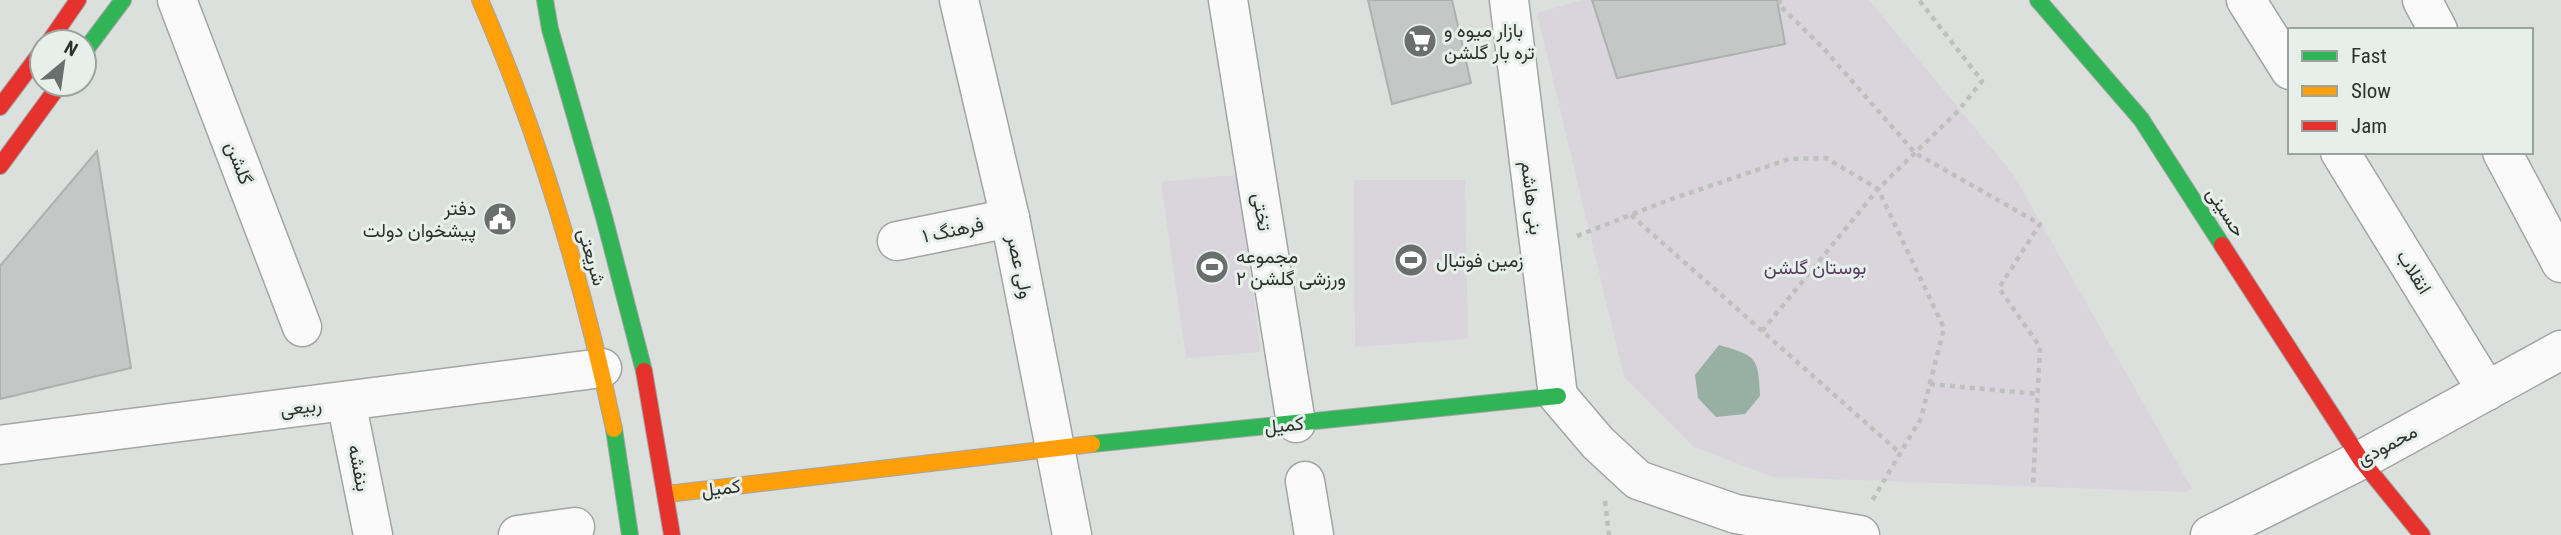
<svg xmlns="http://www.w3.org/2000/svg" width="2561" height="535" font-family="'Roboto Condensed',Vazirmatn,sans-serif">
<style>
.green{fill:#dad4dd}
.water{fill:#97b0a3}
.building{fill:#c3c7c5;stroke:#acb0ae;stroke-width:2}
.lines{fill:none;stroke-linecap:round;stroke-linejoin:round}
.street-casing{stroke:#a2a5a3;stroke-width:41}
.fast-casing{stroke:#a2a5a3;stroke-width:18}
.slow-casing{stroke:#a2a5a3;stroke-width:18}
.jam-casing{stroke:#a2a5a3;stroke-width:18}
.path{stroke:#bec0be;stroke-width:4.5;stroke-dasharray:5 5;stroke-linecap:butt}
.street{stroke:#fafafa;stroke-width:38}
.fast{stroke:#30b455;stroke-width:16}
.slow{stroke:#ff9f0a;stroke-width:16}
.jam{stroke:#e5322d;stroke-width:16}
.labels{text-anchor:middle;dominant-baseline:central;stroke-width:6;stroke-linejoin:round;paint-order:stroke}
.poi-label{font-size:19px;fill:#2d312f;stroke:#e6efea;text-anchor:start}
.street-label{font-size:19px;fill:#2d312f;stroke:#e6efea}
.park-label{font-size:19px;fill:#5a3c63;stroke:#e6efea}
</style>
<rect width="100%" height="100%" fill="#dbe0dd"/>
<g class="green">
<path d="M1582,0H1869L2013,174L2192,489L2185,492L1773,477L1694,447L1624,377L1537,13Z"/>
<path d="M1237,175L1261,352L1186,358L1161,182Z"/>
<path d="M1354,180H1465L1468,339L1355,347Z"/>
</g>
<path class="water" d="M1719,345C1757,356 1758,357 1760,396L1745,414L1716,417L1698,398L1695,375Z"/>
<g class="building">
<path d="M1368,0H1452L1471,83L1392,104Z"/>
<path d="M1592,0H1777L1785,44L1617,78Z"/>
<path d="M97,151L131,368L0,399V266Z"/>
</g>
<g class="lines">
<defs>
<g id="street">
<path d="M177,0L302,327"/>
<path d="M959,0L1010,218L1072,535"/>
<path d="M1228,0L1296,423"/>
<path d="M1509,0L1558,396L1598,443L1638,480L1736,514L1860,535"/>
<path d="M2246,0L2290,70"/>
<path d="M2422,0L2438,30"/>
<path d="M2340,152L2487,391"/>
<path d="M2502,152L2561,263"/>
<path d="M897,241L1010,218"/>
<path d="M346,401L373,535"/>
<path d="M0,445L602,368"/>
<path d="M1305,481L1314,535"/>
<path d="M518,535L575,527"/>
<path d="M2210,535L2361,460L2561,350"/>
</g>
<g id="fast">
<path d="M545,0L550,29L604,217L644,371"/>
<path d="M2038,0L2141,119L2222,245"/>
<path d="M84,52L123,0"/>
<path d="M614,429L630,535"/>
<path d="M1092,444L1558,396"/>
</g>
<g id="slow">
<path d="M480,0C540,137 583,283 614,429"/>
<path d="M667,494L1092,444"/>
</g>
<g id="jam">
<path d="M49,42L78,0"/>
<path d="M0,107L42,51"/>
<path d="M0,166L60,84"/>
<path d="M2222,245L2361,460L2422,535"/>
<path d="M644,371L672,535"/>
</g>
</defs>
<use href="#street" class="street-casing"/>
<use href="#fast" class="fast-casing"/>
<use href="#slow" class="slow-casing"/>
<use href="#jam" class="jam-casing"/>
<g class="path">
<path d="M1781,0L1778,4L1824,49L1915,153L2040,224L1999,288L2040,347L2033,486"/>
<path d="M1631,215L1900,453"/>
<path d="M1577,236L1666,201L1789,159L1826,158L1878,189L1944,328L1921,418L1872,501"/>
<path d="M1762,331L1878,189L1959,110L1982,81L1919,0"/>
<path d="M1930,384L2038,394"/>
<path d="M1605,501L1609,535"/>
</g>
<use href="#street" class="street"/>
<use href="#fast" class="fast"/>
<use href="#slow" class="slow"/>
<use href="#jam" class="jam"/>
</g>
<defs>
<symbol id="supermarket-disc" viewBox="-11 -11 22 22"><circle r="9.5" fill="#6a6e6c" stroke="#e6efea"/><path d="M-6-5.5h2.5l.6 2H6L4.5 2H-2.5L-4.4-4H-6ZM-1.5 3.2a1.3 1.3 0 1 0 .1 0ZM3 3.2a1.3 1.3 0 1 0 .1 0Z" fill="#fff"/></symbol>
<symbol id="civic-disc" viewBox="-11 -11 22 22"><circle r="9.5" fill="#6a6e6c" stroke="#e6efea"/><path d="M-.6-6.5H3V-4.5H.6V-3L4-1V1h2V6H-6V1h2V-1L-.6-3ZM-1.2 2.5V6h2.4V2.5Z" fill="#fff"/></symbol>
<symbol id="stadium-disc" viewBox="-11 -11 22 22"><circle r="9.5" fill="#6a6e6c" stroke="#e6efea"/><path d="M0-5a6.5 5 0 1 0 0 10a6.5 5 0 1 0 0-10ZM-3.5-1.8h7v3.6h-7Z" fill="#fff"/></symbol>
</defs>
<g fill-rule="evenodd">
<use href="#supermarket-disc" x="1401" y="22" width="38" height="38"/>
<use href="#civic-disc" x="481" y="200" width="38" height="38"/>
<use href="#stadium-disc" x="1392" y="241" width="38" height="38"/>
<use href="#stadium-disc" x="1193" y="248" width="38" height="38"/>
</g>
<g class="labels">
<g class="poi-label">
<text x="1444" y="30">بازار میوه و<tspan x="1444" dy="22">تره بار گلشن</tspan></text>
<text x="476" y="208" text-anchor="end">دفتر<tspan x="476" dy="22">پیشخوان دولت</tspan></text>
<text x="1236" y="256">مجموعه<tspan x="1236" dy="22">ورزشی گلشن ۲</tspan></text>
<text x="1436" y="260">زمین فوتبال</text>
</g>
<g class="street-label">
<text transform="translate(239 163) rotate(69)">گلشن</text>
<text transform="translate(1532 198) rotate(83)">بنی هاشم</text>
<text transform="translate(1262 212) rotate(81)">تختی</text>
<text transform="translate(2226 212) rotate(57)">حسینی</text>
<text transform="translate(953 230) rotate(-12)">فرهنگ ۱</text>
<text transform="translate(592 257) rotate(74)">شریعتی</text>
<text transform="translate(1020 267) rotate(78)">ولی عصر</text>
<text transform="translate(2414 272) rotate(58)">انقلاب</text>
<text transform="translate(301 407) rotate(-7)">ربیعی</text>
<text transform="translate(1284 425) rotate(-6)">کمیل</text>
<text transform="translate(2387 445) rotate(-28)">محمودی</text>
<text transform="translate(359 468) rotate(79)">بنفشه</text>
<text transform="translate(721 488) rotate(-7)">کمیل</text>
</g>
<g class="park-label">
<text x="1815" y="267">بوستان گلشن</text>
</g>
</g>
<rect x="2288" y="28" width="245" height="126" fill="#e6efea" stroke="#9ca39f" stroke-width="2"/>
<rect x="2302" y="51" width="35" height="10" fill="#30b455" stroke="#9ca39f" stroke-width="2"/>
<text x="2351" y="63" font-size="21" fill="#2d312f">Fast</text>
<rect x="2302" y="86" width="35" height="10" fill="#ff9f0a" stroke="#9ca39f" stroke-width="2"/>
<text x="2351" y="98" font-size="21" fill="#2d312f">Slow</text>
<rect x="2302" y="121" width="35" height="10" fill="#e5322d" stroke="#9ca39f" stroke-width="2"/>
<text x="2351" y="133" font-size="21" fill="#2d312f">Jam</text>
<g transform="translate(63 63) rotate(29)"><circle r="33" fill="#e6efea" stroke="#9ca39f" stroke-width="2"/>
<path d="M0-5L12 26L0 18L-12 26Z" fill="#6a6e6c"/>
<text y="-10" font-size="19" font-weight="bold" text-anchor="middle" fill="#2d312f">N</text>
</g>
</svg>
